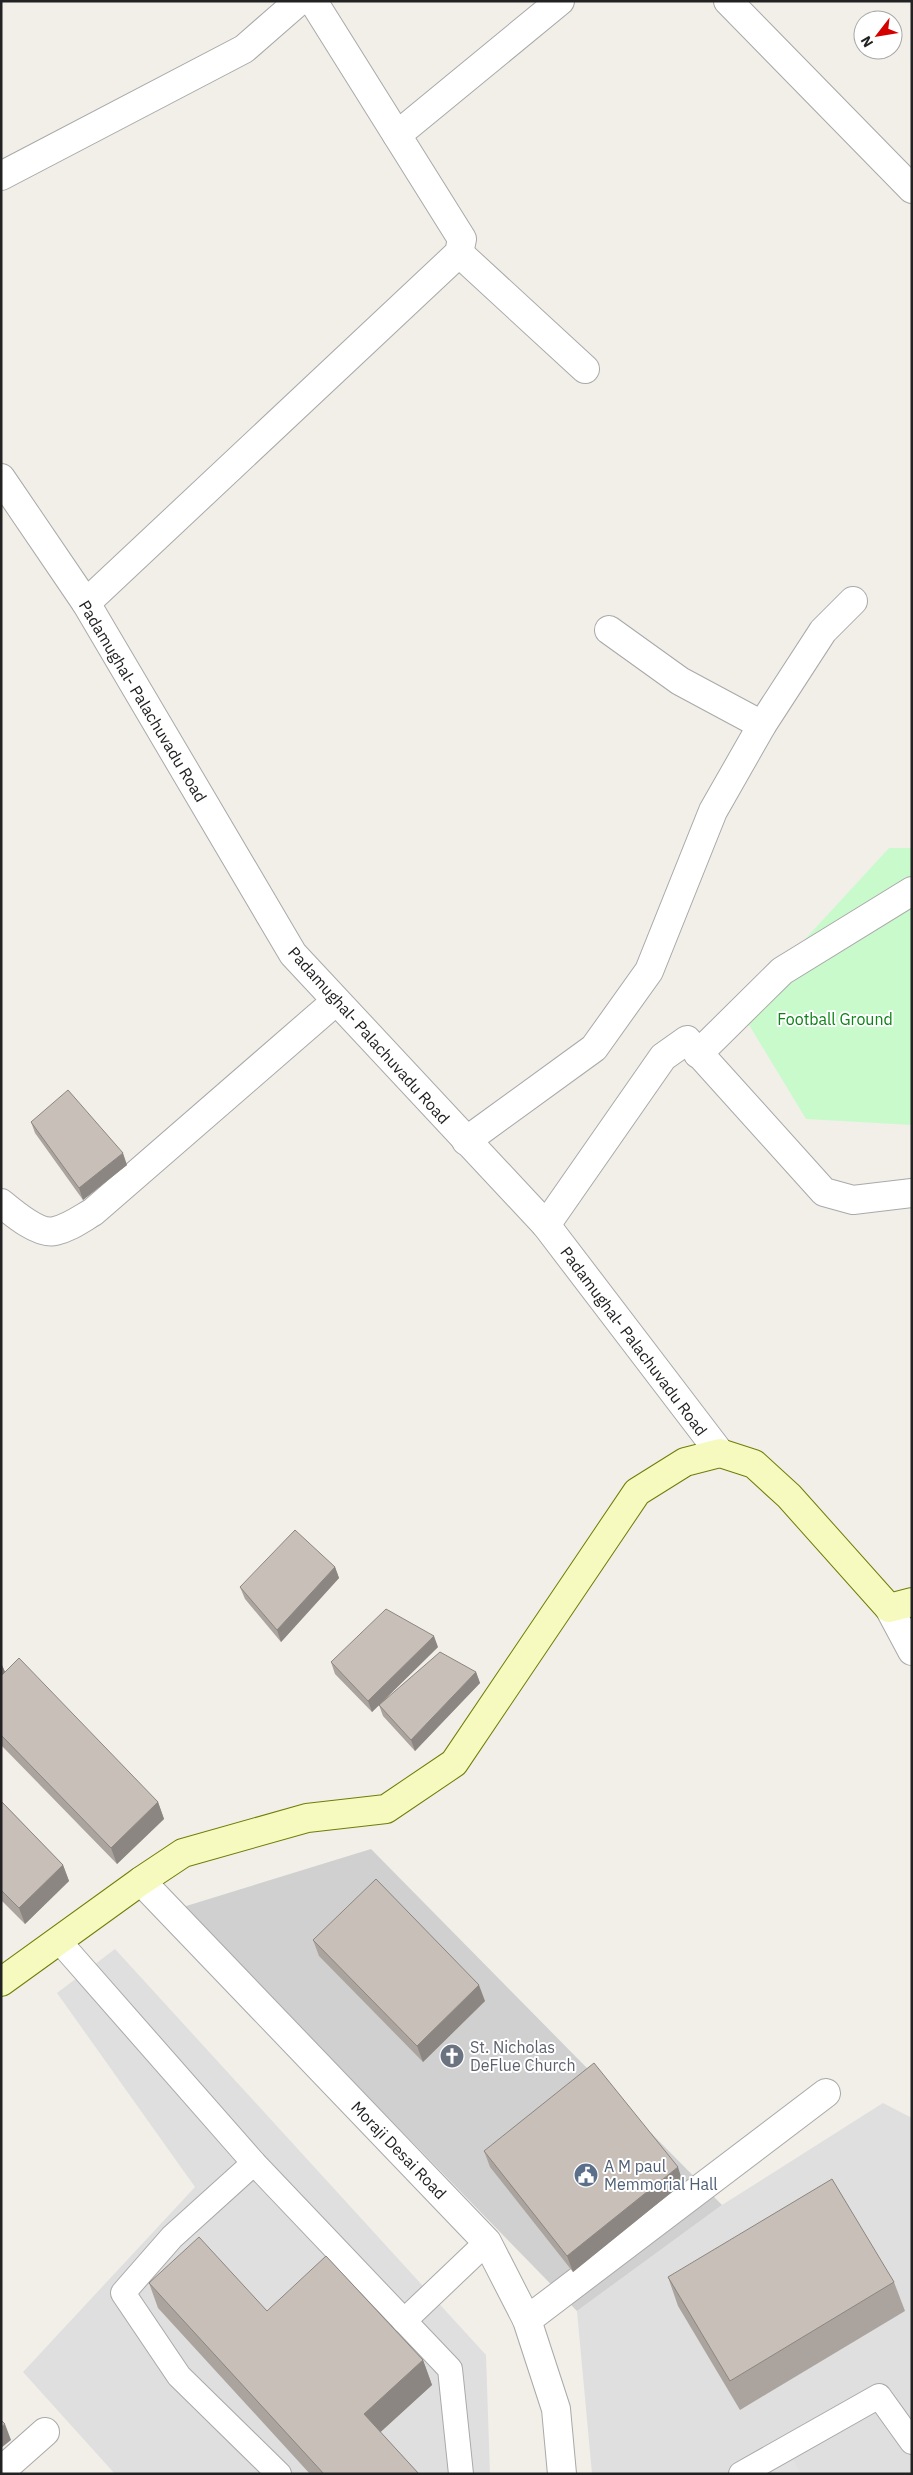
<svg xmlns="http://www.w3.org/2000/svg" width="913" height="2475" font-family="'IBM Plex Sans',sans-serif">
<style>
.residential{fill:#e0dfdf}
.religious{fill:#d0d0d0}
.park{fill:#c8facc}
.parking{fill:#e2e2e2}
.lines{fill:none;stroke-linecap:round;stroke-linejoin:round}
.service-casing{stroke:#a9a9a9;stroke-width:26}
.minor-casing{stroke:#a9a9a9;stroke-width:30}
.secondary-casing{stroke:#707d05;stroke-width:30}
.service{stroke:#fff;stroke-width:24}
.minor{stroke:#fff;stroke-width:28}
.secondary{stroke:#f7fabf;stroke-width:28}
.wall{fill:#aba49e}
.shaded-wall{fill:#8b8681}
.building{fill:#c7bfb8;stroke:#8b8681}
.labels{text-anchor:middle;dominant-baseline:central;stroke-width:4;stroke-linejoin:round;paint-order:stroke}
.street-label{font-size:16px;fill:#222;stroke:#fff}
.park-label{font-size:16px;fill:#0c8416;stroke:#fff}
.worship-label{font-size:16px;fill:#5b616d;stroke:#fff;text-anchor:start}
.service-label{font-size:16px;fill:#4e5e75;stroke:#fff;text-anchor:start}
</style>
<rect width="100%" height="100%" fill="#f2efe9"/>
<g class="residential">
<path d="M115,1949L486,2355L490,2474H115L23,2372L195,2187L57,1993Z"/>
<path d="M883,2103L912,2118V2474H592L577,2311L722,2205Z"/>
</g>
<path class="religious" d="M371,1849L722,2205L577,2311L183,1907Z"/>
<path class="park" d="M889,848H912V1125L806,1119L740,1010Z"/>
<path class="parking" d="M792,2457L801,2474H763Z"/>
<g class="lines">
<defs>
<g id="service">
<path d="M59,1941L254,2163L450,2369L461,2474"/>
<path d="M254,2163L172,2237L123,2293L179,2376L279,2474"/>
<path d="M404,2321L487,2242"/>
<path d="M741,2474L879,2396L912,2442"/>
</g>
<g id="minor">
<path d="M728,1L912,189"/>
<path d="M397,135L560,1"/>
<path d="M1,176L244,49L299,1"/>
<path d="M459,253L585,369"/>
<path d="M1,478L86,603L293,954L546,1225L720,1453"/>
<path d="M86,603L459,253L462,239L313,1"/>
<path d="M609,630L680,681L762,725"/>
<path d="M698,1054L782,971L912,891"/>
<path d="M466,1141L594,1048L649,971L713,811L762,725L823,631L853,601"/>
<path d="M1,1203C13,1213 39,1235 55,1231C69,1228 81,1219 93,1212L336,1001"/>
<path d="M546,1225L663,1057L687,1040L824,1192L853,1200L912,1193"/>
<path d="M889,1608L912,1651"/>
<path d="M141,1881L487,2242L527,2320L556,2409L562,2474"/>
<path d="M527,2320L826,2093"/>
<path d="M1,2471L45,2432"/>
</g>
<path id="secondary" d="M1,1982L141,1881L183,1853L307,1818L386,1809L454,1763L637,1492L685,1462L720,1453L754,1464L789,1496L889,1608L912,1602"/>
</defs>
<use href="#service" class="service-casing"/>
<use href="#minor" class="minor-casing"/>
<use href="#secondary" class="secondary-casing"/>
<use href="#service" class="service"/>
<use href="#minor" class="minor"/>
<use href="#secondary" class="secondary"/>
</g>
<g class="wall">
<path d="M31,1122L127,1165L83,1200L35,1133Z"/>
<path d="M335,1567L339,1578L281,1642L245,1599L240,1587Z"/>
<path d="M438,1647L385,1699L476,1672L480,1683L415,1751L383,1716L379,1705L372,1712L335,1674L331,1662Z"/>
<path d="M1,1663L5,1672L158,1802L164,1819L117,1864L1,1745Z"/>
<path d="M1,1801L63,1865L69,1881L25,1924L1,1900Z"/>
<path d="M313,1940L485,2001L423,2062L319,1956Z"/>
<path d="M484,2151L683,2183L573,2272L490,2167Z"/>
<path d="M668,2277L894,2282L905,2311L740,2410L678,2306Z"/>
<path d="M149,2283L267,2311L423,2360L432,2385L380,2432L419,2474H310L158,2308Z"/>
</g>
<g class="shaded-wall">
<path d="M123,1153L127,1165L83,1200L79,1188Z"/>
<path d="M335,1567L339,1578L281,1642L277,1630Z"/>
<path d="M434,1636L438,1647L372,1712L368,1701Z"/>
<path d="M1,1663L6,1674L1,1678Z"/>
<path d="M476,1672L480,1683L415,1751L411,1740Z"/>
<path d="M158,1802L164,1819L117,1864L111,1848Z"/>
<path d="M63,1865L69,1881L25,1924L19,1908Z"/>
<path d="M479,1985L485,2001L423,2062L417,2046Z"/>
<path d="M678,2167L683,2183L573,2272L567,2256Z"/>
<path d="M423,2360L432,2385L373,2439L364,2414Z"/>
<path d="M5,2424L11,2440L1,2448V2427Z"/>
</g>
<g class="building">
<path d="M68,1090L123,1153L79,1188L31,1122Z"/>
<path d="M295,1530L335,1567L277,1630L240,1587Z"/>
<path d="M386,1609L434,1636L368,1701L331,1662Z"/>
<path d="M440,1652L476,1672L411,1740L379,1705Z"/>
<path d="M19,1658L158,1802L111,1848L1,1735V1676Z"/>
<path d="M1,1801L63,1865L19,1908L1,1890Z"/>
<path d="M376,1879L479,1985L417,2046L313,1940Z"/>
<path d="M594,2063L678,2167L567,2256L484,2151Z"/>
<path d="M832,2179L894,2282L730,2381L668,2277Z"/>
<path d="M199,2237L267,2311L326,2256L423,2360L364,2414L419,2474H324L149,2283Z"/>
<path d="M1,2420L5,2424L1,2427Z"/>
</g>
<defs>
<symbol id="church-disc" viewBox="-11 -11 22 22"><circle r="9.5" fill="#6b7280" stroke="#fff"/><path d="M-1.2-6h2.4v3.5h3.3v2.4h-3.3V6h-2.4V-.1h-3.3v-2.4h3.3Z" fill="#fff"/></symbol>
<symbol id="civic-disc" viewBox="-11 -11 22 22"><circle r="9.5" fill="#5c6f8a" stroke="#fff"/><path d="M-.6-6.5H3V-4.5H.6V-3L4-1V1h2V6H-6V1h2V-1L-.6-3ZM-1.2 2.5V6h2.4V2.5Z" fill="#fff"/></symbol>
</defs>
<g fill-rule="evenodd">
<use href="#church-disc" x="438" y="2042" width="28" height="28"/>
<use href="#civic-disc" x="572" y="2161" width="28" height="28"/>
</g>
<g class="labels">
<g class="street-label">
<text transform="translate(143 701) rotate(59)">Padamughal- Palachuvadu Road</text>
<text transform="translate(369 1035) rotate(48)">Padamughal- Palachuvadu Road</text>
<text transform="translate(634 1341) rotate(53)">Padamughal- Palachuvadu Road</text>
<text transform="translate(399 2150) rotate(46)">Moraji Desai Road</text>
</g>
<g class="park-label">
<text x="835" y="1019">Football Ground</text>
</g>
<g class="worship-label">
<text x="470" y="2047">St. Nicholas<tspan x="470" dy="18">DeFlue Church</tspan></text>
</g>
<g class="service-label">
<text x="604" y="2166">A M paul<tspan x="604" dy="18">Memmorial Hall</tspan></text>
</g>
</g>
<rect width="913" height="2475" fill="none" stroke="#222222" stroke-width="5"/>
<g transform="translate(878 35) rotate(239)"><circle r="24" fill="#ffffff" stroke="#a7a7a7"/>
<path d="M0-4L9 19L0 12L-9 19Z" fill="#d40000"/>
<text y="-8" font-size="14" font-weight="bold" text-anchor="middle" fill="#222222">N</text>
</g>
</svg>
